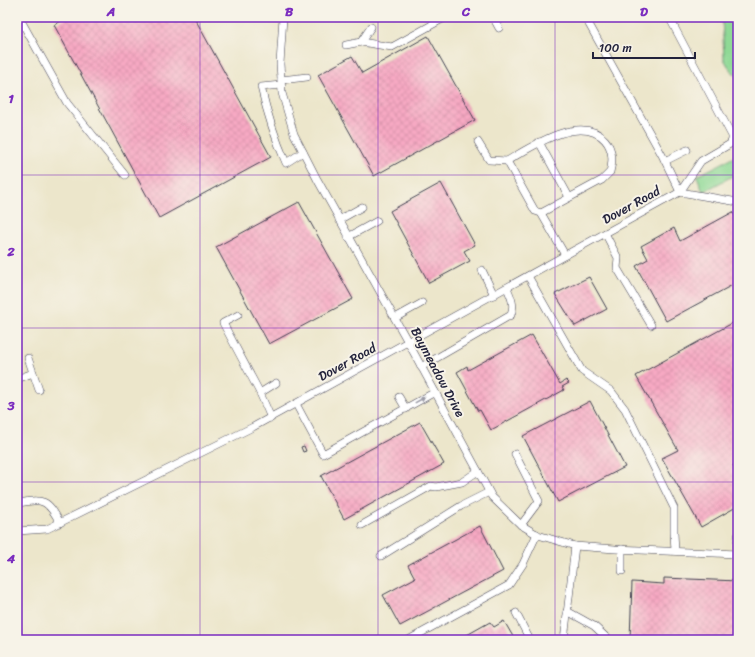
<svg xmlns="http://www.w3.org/2000/svg" width="755" height="657" font-family="Sriracha,sans-serif">
<style>
.park{fill:#8fd995;stroke:#587e68}
.building{fill:url(#building-cross-hatch)}
.lines{fill:none;stroke-linecap:round;stroke-linejoin:round}
.minor-casing{stroke:#403f51;stroke-width:8}
.minor{stroke:#fff;stroke-width:7}
.oneway{fill:#9c9ca7}
.grid{fill:none;stroke:#7b2cbf;stroke-width:1;stroke-opacity:0.55}
.labels{text-anchor:middle;dominant-baseline:central;stroke-width:4;stroke-linejoin:round;paint-order:stroke}
.street-label{font-size:13px;fill:#22223b;stroke:#f7f3e8}
.neatline{fill:none;stroke:#7b2cbf;stroke-width:1.5}
.grid-label{font-size:13px;text-anchor:middle;font-weight:bold;fill:#7b2cbf}
</style>
<defs>
<pattern id="building-cross-hatch" width="8" height="8" patternUnits="userSpaceOnUse"><rect width="8" height="8" fill="#f7a9c3"/><path d="M0 0l8 8M0 8l8-8" fill="none" stroke="#d391a8"/></pattern>
</defs>
<rect width="100%" height="100%" fill="#f7f3e8"/>
<filter id="ink" filterUnits="userSpaceOnUse"><feTurbulence type="fractalNoise" baseFrequency=".025" numOctaves="2"/><feDisplacementMap in="SourceGraphic" scale="8" xChannelSelector="R" yChannelSelector="G"/><feConvolveMatrix kernelMatrix="1 2 1 2 8 2 1 2 1" color-interpolation-filters="sRGB"/></filter>
<filter id="wash" filterUnits="userSpaceOnUse"><feTurbulence type="fractalNoise" baseFrequency=".012" numOctaves="4" result="noise"/><feDisplacementMap in="SourceGraphic" scale="16" xChannelSelector="R" yChannelSelector="G"/><feGaussianBlur stdDeviation="0.9" result="paint"/><feColorMatrix in="noise" values="0 0 0 0 0 0 0 0 0 0 0 0 0 0 0 0 0 1.4 0 .05"/><feComposite in="paint" operator="in"/></filter>
<g filter="url(#wash)">
<rect width="100%" height="100%" fill="#ece6cb"/>
<g class="park">
<path d="M722,17H738V76L731,71L724,59Z"/>
<path d="M738,155V173L703,192L697,176Z"/>
</g>
<g id="blocks">
<g class="building">
<path d="M68,17H194L271,157L159,218L54,25Z"/>
<path d="M428,36L475,120L374,176L318,75L352,56L362,73Z"/>
<path d="M441,183L475,245L464,251L470,261L429,283L390,211Z"/>
<path d="M299,202L353,299L269,344L216,247Z"/>
<path d="M733,212L738,222V282L666,321L636,266L648,259L641,246L674,228L680,241Z"/>
<path d="M589,277L607,309L575,326L555,294Z"/>
<path d="M738,320V463L733,465L738,473V506L701,527L662,458L678,450L636,376Z"/>
<path d="M532,335L560,384L566,380L569,383L562,387L564,390L491,430L480,410L478,411L457,372L467,366L468,370Z"/>
<path d="M590,401L625,467L558,502L523,436Z"/>
<path d="M420,422L444,464L344,519L321,476Z"/>
<path d="M304,446L306,451L303,452L301,447Z"/>
<path d="M480,526L503,571L400,626L383,595L415,578L408,565Z"/>
<path d="M664,578L738,581V640H630L632,582L664,584Z"/>
<path d="M504,621L515,640H458L490,622L494,627Z"/>
</g>
</g>
</g>
<g filter="url(#ink)">
<use href="#blocks" fill-opacity="0" stroke="#403f51" stroke-width="1"/>
<g class="lines">
<defs>
<g id="minor">
<path d="M19,17L67,103L125,175"/>
<path d="M283,17L280,64L282,93L294,134L317,179L408,342L492,497L521,525L538,535L575,546L615,549L738,554"/>
<path d="M493,17L499,28"/>
<path d="M585,17L662,155L680,192"/>
<path d="M361,42L392,47L446,17"/>
<path d="M346,45L361,42L371,27"/>
<path d="M281,80L307,77"/>
<path d="M281,85L261,87C267,113 275,138 286,163L303,152"/>
<path d="M478,142L489,160L507,161L535,211L541,213L565,255"/>
<path d="M539,142L569,197"/>
<path d="M507,161C531,147 581,113 605,140C613,149 613,162 610,172L602,180L541,213"/>
<path d="M665,161L687,150"/>
<path d="M680,192L738,202"/>
<path d="M339,220L362,207"/>
<path d="M605,233L618,258L617,268L651,325"/>
<path d="M348,237L377,221"/>
<path d="M482,270L494,295"/>
<path d="M528,276L582,371L611,391L625,409L674,508V533L675,551"/>
<path d="M238,315L223,323L260,393"/>
<path d="M395,318L422,303"/>
<path d="M28,358L39,390"/>
<path d="M421,367L511,315C515,305 511,297 507,288"/>
<path d="M17,379L33,373"/>
<path d="M399,397L406,409"/>
<path d="M296,404L323,454L435,392"/>
<path d="M271,418L260,393L276,383"/>
<path d="M515,454L539,501L521,525"/>
<path d="M17,503C43,499 47,498 60,523"/>
<path d="M362,525L431,486L436,487L462,482L478,471"/>
<path d="M17,531L47,529L253,427L680,192L701,161L730,144L732,140V136L669,17"/>
<path d="M737,554L738,536"/>
<path d="M381,556L461,506L489,492"/>
<path d="M622,571V549"/>
<path d="M567,611L594,626L609,640"/>
<path d="M516,613L530,640"/>
<path d="M410,639L509,585L523,564L537,534"/>
<path d="M564,640L575,546"/>
</g>
</defs>
<use href="#minor" class="minor-casing"/>
<use href="#minor" class="minor"/>
</g>
<defs><path id="oneway-solid" d="M-6-.8H1V-3.2L6.5 0L1 3.2V.8H-6Z"/></defs>
<use class="oneway" href="#oneway-solid" transform="translate(420 400) rotate(-29)"/>
</g>
<path class="grid" d="M200,17V640M378,17V640M555,17V640M17,175H738M17,328H738M17,482H738"/>
<g class="labels">
<g class="street-label">
<text transform="translate(631 205) rotate(-29)">Dover Road</text>
<text transform="translate(347 362) rotate(-29)">Dover Road</text>
<text transform="translate(438 372) rotate(62)">Baymeadow Drive</text>
</g>
</g>
<rect width="755" height="657" fill="none" stroke="#f7f3e8" stroke-width="44"/>
<path d="M593 52v6h102v-6" fill="none" stroke="#22223b" stroke-width="2"/>
<text x="599" y="52" font-size="12" fill="#22223b" stroke="#f7f3e8" stroke-width="3" paint-order="stroke">100 m</text>
<rect x="22" y="22" width="711" height="613" class="neatline"/>
<g class="grid-label">
<text x="111" y="16">A</text>
<text x="289" y="16">B</text>
<text x="466" y="16">C</text>
<text x="644" y="16">D</text>
<text x="11" y="103">1</text>
<text x="11" y="256">2</text>
<text x="11" y="410">3</text>
<text x="11" y="563">4</text>
</g>
</svg>
